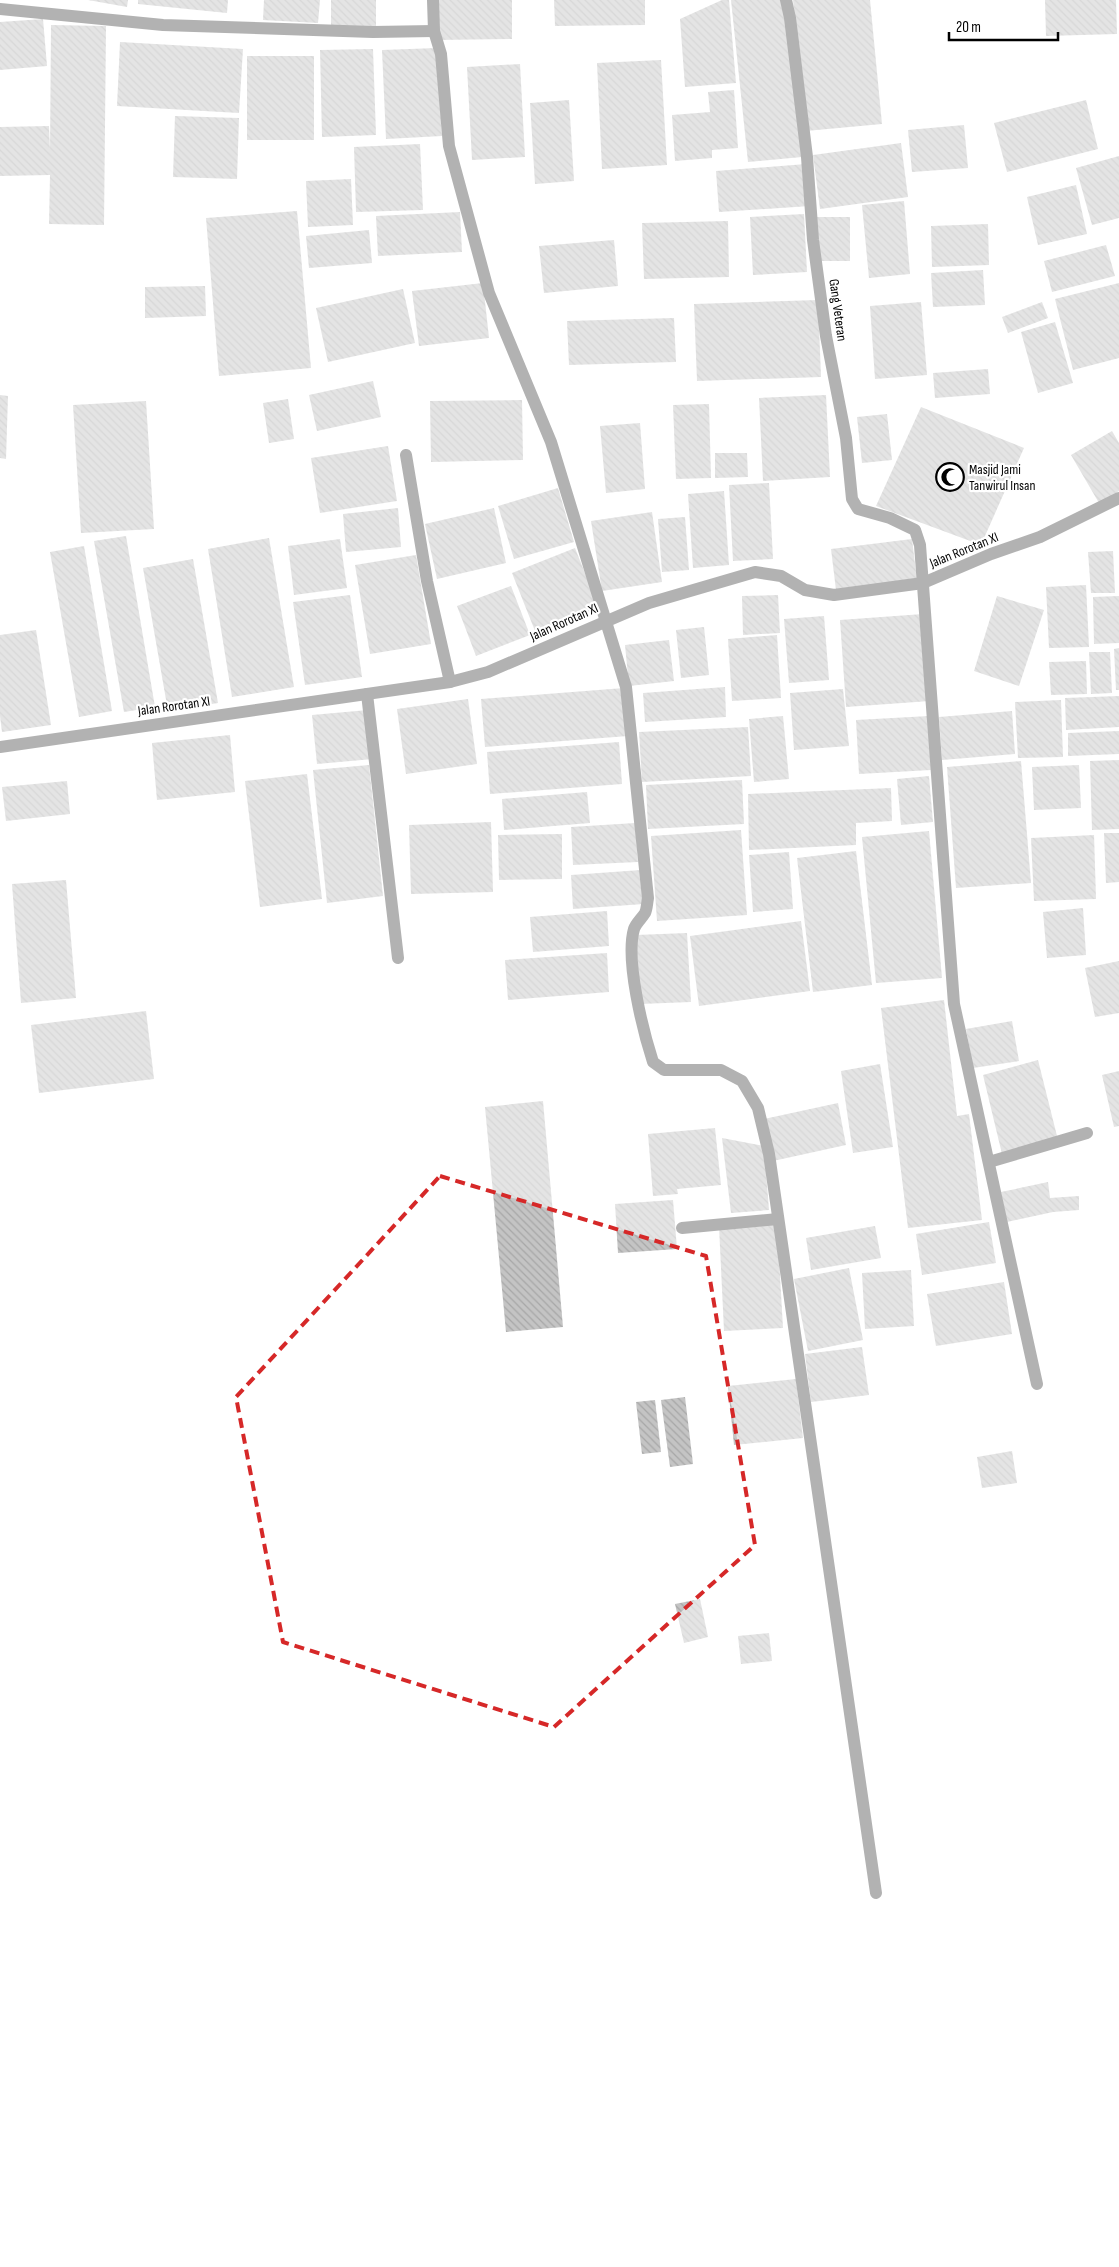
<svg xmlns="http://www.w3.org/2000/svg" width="1119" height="2267" font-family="'Sofia Sans Condensed',sans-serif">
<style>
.building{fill:url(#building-back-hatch)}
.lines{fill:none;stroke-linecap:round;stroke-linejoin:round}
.minor{stroke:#555;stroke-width:12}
.marked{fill:none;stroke:#d62828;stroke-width:4;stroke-dasharray:10 6;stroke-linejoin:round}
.labels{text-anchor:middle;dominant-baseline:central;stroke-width:4.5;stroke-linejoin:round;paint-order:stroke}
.street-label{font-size:14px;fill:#000;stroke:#fff}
.poi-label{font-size:14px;fill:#000;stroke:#fff;text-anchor:start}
</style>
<defs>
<pattern id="building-back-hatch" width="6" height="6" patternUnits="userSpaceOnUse" patternTransform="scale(1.25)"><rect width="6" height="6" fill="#c4c4c4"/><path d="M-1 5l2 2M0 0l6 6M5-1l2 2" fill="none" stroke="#a7a7a7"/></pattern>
</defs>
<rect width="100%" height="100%" fill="#fff"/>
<g class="building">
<path d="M88,0H128L127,7Z"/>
<path d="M138,0H228L227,13L138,4Z"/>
<path d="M264,0H320L318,23L263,20Z"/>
<rect x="331" y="0" width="45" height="27"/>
<path d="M438,0H512V39L438,40Z"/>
<path d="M554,0H645V25L555,26Z"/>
<path d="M722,0H729L736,83L685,87L680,19Z"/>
<path d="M731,0H783L802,157L748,162Z"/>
<path d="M793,0H870L882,124L806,131Z"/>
<path d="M1045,0H1116L1117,34L1046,36Z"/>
<path d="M43,19L47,66L0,70V22Z"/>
<path d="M51,25L106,26L104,225L49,224L50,175L0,176V127L49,126L50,150Z"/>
<path d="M120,42L243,49L239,113L117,106Z"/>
<path d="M437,48L442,136L386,139L382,50Z"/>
<path d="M373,49L376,135L322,137L320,50Z"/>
<rect x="247" y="56" width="67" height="84"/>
<path d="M661,60L667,165L602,169L597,63Z"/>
<path d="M520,64L525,157L472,160L467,67Z"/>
<path d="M734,90L738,148L712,150V158L675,161L672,115L710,112L708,92Z"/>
<path d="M569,100L574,181L535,184L530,103Z"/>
<path d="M1086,100L1098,149L1007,172L994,123Z"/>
<path d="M175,116L239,118L237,179L173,177Z"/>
<path d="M964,125L968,168L912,172L908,130Z"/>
<path d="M901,143L908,197L820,209L813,155Z"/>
<path d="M420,144L423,210L356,212L354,147Z"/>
<path d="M1119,156V218L1092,225L1076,168Z"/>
<path d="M806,164L810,206L719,212L716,171Z"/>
<path d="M351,179L353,225L308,227L306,181Z"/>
<path d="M1076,185L1087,234L1038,245L1027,197Z"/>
<path d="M904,201L910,274L869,278L862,205Z"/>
<path d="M297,211L311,368L219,376L206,218Z"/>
<path d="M460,212L462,252L378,256L376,216Z"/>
<path d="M804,214L807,272L753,275L750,217Z"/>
<rect x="816" y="217" width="34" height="44"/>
<path d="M728,221L729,277L644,279L642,223Z"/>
<path d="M988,224L989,265L932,267L931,226Z"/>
<path d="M369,230L372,263L309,268L306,236Z"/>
<path d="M614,240L618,286L544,293L539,246Z"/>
<path d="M1106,245L1115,276L1052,292L1044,261Z"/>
<path d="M983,270L985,305L933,307L931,273Z"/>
<path d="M483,283L489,338L419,346L412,291Z"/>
<path d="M1119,283V358L1073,370L1055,299Z"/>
<path d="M205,286L206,316L145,318V287Z"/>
<path d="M403,289L415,343L328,362L316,308Z"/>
<path d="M818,300L821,377L697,381L694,304Z"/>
<path d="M921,302L927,375L875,379L870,306Z"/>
<path d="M1042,302L1048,318L1008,333L1002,317Z"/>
<path d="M674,318L676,362L569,365L567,321Z"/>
<path d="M1055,322L1073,383L1038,393L1021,332Z"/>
<path d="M988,369L990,394L935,398L933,373Z"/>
<path d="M373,381L381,417L317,431L309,395Z"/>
<path d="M0,395L8,396L6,459L0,458Z"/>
<path d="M826,395L830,477L763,481L759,398Z"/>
<path d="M288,399L294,439L269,443L263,403Z"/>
<path d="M522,400L523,460L431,462L430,401Z"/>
<path d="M146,401L154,529L81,533L73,405Z"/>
<path d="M709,404L711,478L676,479L673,405Z"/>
<path d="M921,407L1024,448L981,545L876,506Z"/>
<path d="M887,414L892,460L862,463L857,417Z"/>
<path d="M640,423L645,489L606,493L600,426Z"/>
<path d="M1112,431L1119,443V491L1099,503L1071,455Z"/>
<path d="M388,446L397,501L320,513L311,458Z"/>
<path d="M715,453H747L748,477L715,478Z"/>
<path d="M769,483L773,559L733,561L729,485Z"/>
<path d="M558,488L574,542L514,559L498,506Z"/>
<path d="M724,491L729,565L693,568L688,494Z"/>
<path d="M398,508L401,547L346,552L343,514Z"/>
<path d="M494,508L506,563L437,579L425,524Z"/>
<path d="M652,512L662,582L602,591L591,521Z"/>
<path d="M685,517L689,570L662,572L658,519Z"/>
<path d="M126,536L155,707L124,712L94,541Z"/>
<path d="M269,538L294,687L232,697L208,549Z"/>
<path d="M340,539L347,588L294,595L288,546Z"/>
<path d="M912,539L917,581L836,590L831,549Z"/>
<path d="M84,546L112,711L79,717L50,552Z"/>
<path d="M575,548L600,611L537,636L512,573Z"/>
<path d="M1113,551L1115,593H1091L1088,552Z"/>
<path d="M416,555L431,644L370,654L355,565Z"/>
<path d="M193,559L218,703L168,711L143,568Z"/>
<path d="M1086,585L1089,647L1049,648L1046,587Z"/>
<path d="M511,586L530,635L476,656L457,606Z"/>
<path d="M350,595L362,677L305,685L293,602Z"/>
<path d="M778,595L780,633L743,635L742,596Z"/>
<path d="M997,596L1044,610L1019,686L974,671Z"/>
<path d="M1119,596V643L1094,644L1093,597Z"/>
<path d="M923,614L930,701L846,707L840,620Z"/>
<path d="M824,616L829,680L789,683L784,619Z"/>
<path d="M704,627L709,675L681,678L676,630Z"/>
<path d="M36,630L51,725L2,732L0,716V635Z"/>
<path d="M777,635L781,698L732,701L728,639Z"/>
<path d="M669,640L674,681L629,686L625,645Z"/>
<path d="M1119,648V690H1116L1114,649Z"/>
<path d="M1089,652H1110L1112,693L1091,694Z"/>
<path d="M1086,661L1087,694L1051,695L1049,662Z"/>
<path d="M725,687L726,717L645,722L643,693Z"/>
<path d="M624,688L628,736L485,747L481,699Z"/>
<path d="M843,689L849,746L794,750L790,693Z"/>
<path d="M1119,696V727L1066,730L1065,698Z"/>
<path d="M468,699L477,764L406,774L397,709Z"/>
<path d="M1061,700L1063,757L1018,758L1015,702Z"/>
<path d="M368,710L373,759L317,764L312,715Z"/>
<path d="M1012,711L1015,754L942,760L939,717Z"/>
<path d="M783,716L789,779L754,782L749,719Z"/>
<path d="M929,716L931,770L859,774L856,720Z"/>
<path d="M748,727L751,776L642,782L639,732Z"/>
<path d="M1119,731V754L1068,756V733Z"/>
<path d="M230,735L235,792L157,800L152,743Z"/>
<path d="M619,742L622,784L490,794L487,752Z"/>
<path d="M1119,760V829L1092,830L1090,761Z"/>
<path d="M1021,761L1031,883L956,888L947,767Z"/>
<path d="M369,765L383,896L327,903L313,770Z"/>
<path d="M1079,765L1081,808L1034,810L1032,767Z"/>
<path d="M307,774L322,899L260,907L245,781Z"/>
<path d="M929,776L933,822L901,825L897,779Z"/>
<path d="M742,780L744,824L648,829L646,785Z"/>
<path d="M67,781L70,814L6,821L2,787Z"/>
<path d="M891,788L892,821L856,823V845L749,850L748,794Z"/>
<path d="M587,792L590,823L504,830L502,799Z"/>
<path d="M491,822L493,892L411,894L409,825Z"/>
<path d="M635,823L638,862L573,865L571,827Z"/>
<path d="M741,830L747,915L657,921L651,836Z"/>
<path d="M929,831L942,978L876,983L862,837Z"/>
<path d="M1104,833H1119V882L1106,883Z"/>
<path d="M562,834V879L499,880L498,835Z"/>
<path d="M1094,835L1096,899L1034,901L1031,838Z"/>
<path d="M856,851L872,985L813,992L797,858Z"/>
<path d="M789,852L793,909L753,912L749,855Z"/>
<path d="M641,870L644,904L573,909L571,875Z"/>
<path d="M66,880L76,998L21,1003L12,884Z"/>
<path d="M1083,908L1086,955L1047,958L1043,912Z"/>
<path d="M607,911L609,946L533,952L530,917Z"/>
<path d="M801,921L810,991L699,1006L690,936Z"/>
<path d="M687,933L691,1002L640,1004L636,935Z"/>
<path d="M607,953L609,992L508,1000L505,960Z"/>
<path d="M1119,961V1013L1095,1017L1085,968Z"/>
<path d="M944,1000L957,1116L969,1114L982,1220L908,1228L881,1008Z"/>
<path d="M146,1011L154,1079L39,1093L31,1025Z"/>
<path d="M1012,1021L1019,1061L973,1068L966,1029Z"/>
<path d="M1038,1060L1058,1140L1002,1154L983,1075Z"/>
<path d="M880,1064L893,1147L853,1153L841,1071Z"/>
<path d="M1119,1071V1126L1114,1127L1102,1075Z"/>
<path d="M543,1101L563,1327L506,1332L485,1107Z"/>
<path d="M838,1103L846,1145L773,1161L764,1119Z"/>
<path d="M715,1128L721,1185L677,1189L678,1194L653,1196L648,1134Z"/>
<path d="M722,1138L764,1146L769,1210L731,1213Z"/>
<path d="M1048,1182L1050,1198L1079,1196V1210L1053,1212L1007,1222L1001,1192Z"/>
<path d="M673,1200L677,1249L618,1253L615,1204Z"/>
<path d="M989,1222L996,1263L922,1275L916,1234Z"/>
<path d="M777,1223L783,1328L724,1331L719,1226Z"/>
<path d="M875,1226L881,1258L811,1270L806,1238Z"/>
<path d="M849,1268L863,1340L808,1351L794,1279Z"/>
<path d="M911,1270L914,1326L865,1329L862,1273Z"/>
<path d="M1004,1282L1012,1334L936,1346L927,1294Z"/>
<path d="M862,1347L869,1395L811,1402L805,1354Z"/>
<path d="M796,1379L803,1438L734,1445L728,1386Z"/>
<path d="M685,1397L693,1464L670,1467L661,1400Z"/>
<path d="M655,1400L661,1452L642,1454L636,1402Z"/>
<path d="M1012,1451L1017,1483L982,1488L977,1457Z"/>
<path d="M700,1599L708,1637L684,1643L675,1604Z"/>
<path d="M769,1633L772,1661L741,1664L738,1636Z"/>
</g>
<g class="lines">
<g class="minor">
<path d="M433,0L434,31L441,54L449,146L489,293L551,442L626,687L648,898C647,903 647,909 645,913C642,918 636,923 634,929C625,960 643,1031 653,1062L664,1070H721L742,1081L758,1108L769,1154L876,1893"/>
<path d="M786,0L790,18L807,157L813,240L826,336L846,438L852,499L858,509L890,518L915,530L920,545L954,1004L1037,1384"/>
<path d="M0,9L163,25L373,32L434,31"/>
<path d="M406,455L427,581L450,682"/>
<path d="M367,694L398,958"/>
<path d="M0,747L450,682L488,672L649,603L755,572L781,576L805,590L834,595L923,583L991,554L1040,537L1119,498"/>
<path d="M989,1162L1087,1133"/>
<path d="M682,1228L778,1219"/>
</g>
</g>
<path d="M0 0H1119V2267H0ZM440,1176L706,1256L755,1545L554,1727L283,1642L236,1397Z" fill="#fff" fill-opacity=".55" fill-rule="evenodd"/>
<path class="marked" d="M440,1176L706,1256L755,1545L554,1727L283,1642L236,1397Z"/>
<defs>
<symbol id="mosque-ring" viewBox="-11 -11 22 22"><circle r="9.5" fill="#fff" stroke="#000" stroke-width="1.5"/><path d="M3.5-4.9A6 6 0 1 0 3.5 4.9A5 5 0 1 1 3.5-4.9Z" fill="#000"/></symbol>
</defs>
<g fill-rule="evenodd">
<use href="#mosque-ring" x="934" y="461" width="32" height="32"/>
</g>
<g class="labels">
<g class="street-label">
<text transform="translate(838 310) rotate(82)">Gang Veteran</text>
<text transform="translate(964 550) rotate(-22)">Jalan Rorotan XI</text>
<text transform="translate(564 622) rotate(-24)">Jalan Rorotan XI</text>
<text transform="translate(174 706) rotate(-8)">Jalan Rorotan XI</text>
</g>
<g class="poi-label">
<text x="969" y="469">Masjid Jami<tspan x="969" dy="16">Tanwirul Insan</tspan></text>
</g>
</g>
<path d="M949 32v8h109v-8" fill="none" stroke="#000000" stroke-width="2.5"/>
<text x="956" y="32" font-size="15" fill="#000000" stroke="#ffffff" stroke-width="4" paint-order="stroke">20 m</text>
</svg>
